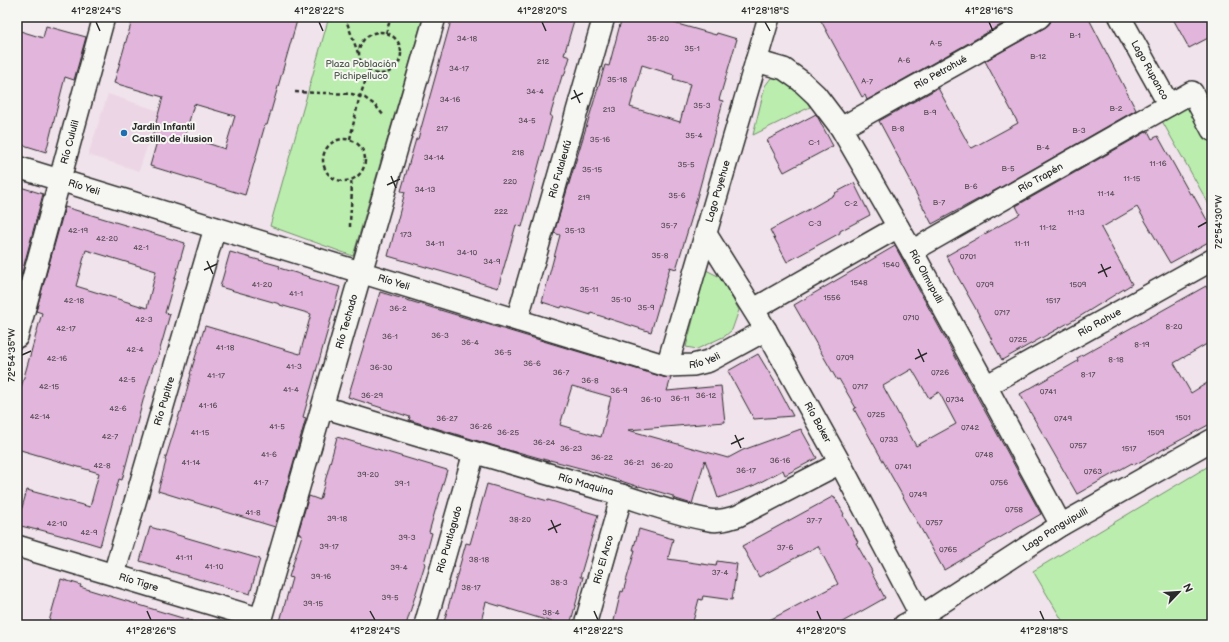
<svg xmlns="http://www.w3.org/2000/svg" width="1229" height="642" font-family="'Balsamiq Sans',sans-serif">
<style>
.built{fill:#ecd6e6}
.green{fill:#bbeeae;stroke:#738c6c}
.building{fill:#e2b6dc;stroke:#2b2b2b;fill-rule:evenodd}
.lines{fill:none;stroke-linecap:round;stroke-linejoin:round}
.minor-casing{stroke:#2b2b2b;stroke-width:24}
.path{stroke:#2b2b2b;stroke-width:2.5;stroke-dasharray:4 3;stroke-linecap:butt}
.minor{stroke:#f6f6f2;stroke-width:21}
.ticks{fill:none;stroke:#2b2b2b;stroke-width:1.5}
.poi-dot{fill:#1f6fb2;stroke:#f6f6f2;stroke-width:1.5}
.labels{text-anchor:middle;dominant-baseline:central;stroke-width:4;stroke-linejoin:round;paint-order:stroke}
.number-label{font-size:8px;fill:#594e57}
.park-label{font-size:10px;fill:#4f5c4c;stroke:#f6f6f2}
.street-label{font-size:10px;fill:#2b2b2b;stroke:#f6f6f2}
.poi-label{font-size:10px;font-weight:bold;fill:#2b2b2b;stroke:#f6f6f2;text-anchor:start}
.neatline{fill:none;stroke:#2b2b2b;stroke-width:1.5}
.ticks-label{font-size:10px;text-anchor:middle;fill:#2b2b2b}
</style>
<rect width="100%" height="100%" fill="#f0e3eb"/>
<filter id="ink" filterUnits="userSpaceOnUse"><feTurbulence type="fractalNoise" baseFrequency=".025" numOctaves="2"/><feDisplacementMap in="SourceGraphic" scale="8" xChannelSelector="R" yChannelSelector="G"/><feConvolveMatrix kernelMatrix="1 2 1 2 8 2 1 2 1" color-interpolation-filters="sRGB"/></filter>
<g filter="url(#ink)">
<path class="built" d="M108,94L159,111L139,171L88,155Z"/>
<g class="green">
<path d="M329,17H423L353,256L270,226Z"/>
<path d="M779,77L801,92L810,107L753,135L765,86L771,78Z"/>
<path d="M1184,107H1192L1212,139V210L1162,121L1169,115Z"/>
<path d="M706,270L720,277L739,310L732,330L725,336L697,349L686,347Z"/>
<path d="M1212,464V625H1065L1033,571Z"/>
</g>
<g class="building">
<path d="M133,17H298L267,125H265L245,195L150,166L158,138L152,137L163,97L114,83ZM194,104L235,116L225,149L185,136Z"/>
<path d="M452,17H575L564,55L570,57L564,76H562L550,116H552L522,227L516,225L498,288L388,256L405,192L401,191L416,139H418Z"/>
<path d="M622,17H676L674,23L716,35L717,33L737,39L719,100L723,101L691,220L676,269L670,267L651,332L591,313V315L562,306L561,308L542,302L560,235L554,233L605,65L609,66ZM642,65L674,75L673,79L690,84L680,122L630,107Z"/>
<path d="M819,17H1015L867,100L865,95L862,97Z"/>
<path d="M1052,17H1088L1136,110L1005,185L932,224L909,180L910,179L879,121L938,88L970,147H971L972,148L1018,123L985,61L1046,27L1050,23Z"/>
<path d="M1172,17H1212V36L1189,48Z"/>
<path d="M46,26L86,37L74,80L65,77L46,152L17,143V30L43,38Z"/>
<path d="M816,114L833,146L784,172L767,140Z"/>
<path d="M1148,131L1152,139L1158,136L1190,194L1192,193L1212,229V240L1170,263L1137,207L1101,228L1132,284L1079,317L1002,360L991,340H992L977,311L946,256L1020,214L1016,206Z"/>
<path d="M854,183L870,215L840,231V233L787,262L770,230L806,211L836,194L835,193Z"/>
<path d="M17,186L43,194L17,291Z"/>
<path d="M65,207L185,243L165,313L170,314L156,363H154L145,393L122,480L119,479L100,546L67,536V537L37,529V530L17,525L27,490L90,507L99,473L17,449V402L42,313L36,311ZM86,250L156,271L147,308L76,286Z"/>
<path d="M895,246L1041,514L944,570L854,409L856,408L839,379L837,380L794,305ZM912,369L929,398L939,392L956,424L916,446L883,386Z"/>
<path d="M230,252L280,266L279,268L310,277L309,278L340,287L303,417L306,418L275,527L158,491L166,461L165,460L180,412H181L191,374H190L205,326L300,354L311,314L280,305V304L220,287Z"/>
<path d="M1206,286L1212,297V341L1174,363L1191,393L1212,380V423L1134,465L1132,463L1077,494L1020,394L1078,361L1077,358Z"/>
<path d="M380,292L663,377L671,378L667,391L721,386L725,422L628,430L728,458L743,450L801,429L817,458L785,475L783,470L755,485L718,498L705,460L692,504L673,498V496L639,486V487L591,471L550,460V461L518,452V453L409,420L410,417L348,397ZM572,386L611,397L601,437L560,425Z"/>
<path d="M758,354L776,384L793,416L754,419L728,371Z"/>
<path d="M337,437L447,470L429,532L432,533L424,563L425,564L406,625H279L292,578L289,577L302,535L298,533L309,496L320,500Z"/>
<path d="M487,484L548,501V500L598,515L580,577H583L570,625H562L486,602L480,625H453L444,622L466,543L470,544Z"/>
<path d="M834,496L844,514L843,515L858,542L856,543L872,571L871,572L885,598L837,625H760L838,584L818,546L759,577L742,546Z"/>
<path d="M150,527L260,559L250,594L170,571V570L140,561Z"/>
<path d="M639,529L673,539L668,559L716,566L717,561L737,564L732,600L703,596L702,600L699,599L692,625H613L621,591L623,592L635,550H633Z"/>
<path d="M61,579L81,585L80,587L192,621V625H48Z"/>
</g>
<g class="lines">
<defs>
<g id="minor">
<path id="s1" d="M1120,17L1169,105"/>
<path id="s2" d="M756,61L784,69L801,81L816,95L841,128L912,251L986,386L1061,525"/>
<path id="s3" d="M841,128L1040,17"/>
<path id="s4" d="M17,167L667,366L693,365L709,361L766,330"/>
<path id="s5" d="M706,234L766,330L840,463L921,616"/>
<path id="s6" d="M912,251L1192,92L1212,130"/>
<path d="M754,309L898,227"/>
<path id="s7" d="M517,320L604,17"/>
<path id="s8" d="M17,337L104,17"/>
<path id="s9" d="M667,366L769,17"/>
<path id="s10" d="M986,386L1212,260"/>
<path id="s11" d="M323,407C415,435 508,463 601,489C637,499 672,514 709,520C719,522 728,519 738,516L840,463"/>
<path id="s12" d="M17,546L261,619"/>
<path id="s13" d="M114,574L215,228"/>
<path id="s14" d="M259,625L435,17"/>
<path id="s15" d="M425,625L474,453"/>
<path id="s16" d="M585,625L622,495"/>
<path id="s17" d="M904,625L921,616L1061,525L1212,440"/>
</g>
</defs>
<use href="#minor" class="minor-casing"/>
<g class="path">
<path d="M345,17L358,53"/>
<circle cx="380" cy="53" r="21"/>
<path d="M386,33L391,17"/>
<path d="M295,92L352,94L365,98L375,105L384,116"/>
<circle cx="344" cy="160" r="21"/>
<path d="M350,139L359,99L369,71"/>
<path d="M350,227C350,211 353,196 351,180"/>
</g>
<use href="#minor" class="minor"/>
</g>
</g>
<path class="ticks" d="M96,22L100,31M319,22L323,31M542,22L546,31M765,22L770,31M989,22L993,31M574,90L580,103M571,99L583,93M391,176L396,188M387,185L400,179M1198,227L1207,222M207,261L213,274M1101,264L1107,277M204,270L217,264M1098,273L1111,267M918,349L924,362M22,355L31,351M915,359L927,353M735,435L741,448M731,444L744,438M551,520L557,533M548,530L561,524M147,611L151,620M370,611L375,620M594,611L598,620M817,611L821,620M1040,611L1044,620"/>
<circle class="poi-dot" cx="124" cy="133" r="4"/>
<g class="labels">
<g class="number-label">
<text x="1075" y="35">B-1</text>
<text x="467" y="38">34-18</text>
<text x="658" y="38">35-20</text>
<text x="936" y="43">A-5</text>
<text x="692" y="48">35-1</text>
<text x="1038" y="56">B-12</text>
<text x="904" y="60">A-6</text>
<text x="543" y="61">212</text>
<text x="459" y="68">34-17</text>
<text x="617" y="79">35-18</text>
<text x="867" y="81">A-7</text>
<text x="535" y="91">34-4</text>
<text x="450" y="99">34-16</text>
<text x="702" y="105">35-3</text>
<text x="1116" y="108">B-2</text>
<text x="609" y="109">213</text>
<text x="930" y="112">B-9</text>
<text x="527" y="120">34-5</text>
<text x="442" y="128">217</text>
<text x="898" y="128">B-8</text>
<text x="1079" y="130">B-3</text>
<text x="694" y="135">35-4</text>
<text x="600" y="139">35-16</text>
<text x="814" y="142">C-1</text>
<text x="1043" y="147">B-4</text>
<text x="518" y="152">218</text>
<text x="434" y="157">34-14</text>
<text x="1158" y="163">11-16</text>
<text x="686" y="164">35-5</text>
<text x="1008" y="168">B-5</text>
<text x="592" y="169">35-15</text>
<text x="1132" y="178">11-15</text>
<text x="510" y="181">220</text>
<text x="971" y="186">B-6</text>
<text x="425" y="189">34-13</text>
<text x="1106" y="193">11-14</text>
<text x="677" y="195">35-6</text>
<text x="584" y="197">219</text>
<text x="939" y="202">B-7</text>
<text x="851" y="203">C-2</text>
<text x="501" y="211">222</text>
<text x="1076" y="212">11-13</text>
<text x="815" y="223">C-3</text>
<text x="669" y="225">35-7</text>
<text x="1048" y="227">11-12</text>
<text x="78" y="230">42-19</text>
<text x="575" y="230">35-13</text>
<text x="406" y="234">173</text>
<text x="107" y="238">42-20</text>
<text x="435" y="243">34-11</text>
<text x="1022" y="243">11-11</text>
<text x="141" y="247">42-1</text>
<text x="467" y="252">34-10</text>
<text x="660" y="255">35-8</text>
<text x="968" y="256">0701</text>
<text x="492" y="261">34-9</text>
<text x="891" y="264">1540</text>
<text x="859" y="282">1548</text>
<text x="262" y="284">41-20</text>
<text x="985" y="284">0709</text>
<text x="1078" y="284">1509</text>
<text x="589" y="289">35-11</text>
<text x="296" y="293">41-1</text>
<text x="832" y="297">1556</text>
<text x="621" y="299">35-10</text>
<text x="74" y="300">42-18</text>
<text x="1053" y="300">1517</text>
<text x="646" y="307">35-9</text>
<text x="398" y="308">36-2</text>
<text x="1002" y="312">0717</text>
<text x="911" y="317">0710</text>
<text x="144" y="319">42-3</text>
<text x="1174" y="326">8-20</text>
<text x="66" y="328">42-17</text>
<text x="440" y="335">36-3</text>
<text x="390" y="336">36-1</text>
<text x="1018" y="339">0725</text>
<text x="470" y="342">36-4</text>
<text x="1142" y="344">8-19</text>
<text x="225" y="347">41-18</text>
<text x="135" y="349">42-4</text>
<text x="503" y="352">36-5</text>
<text x="845" y="357">0709</text>
<text x="57" y="358">42-16</text>
<text x="1116" y="359">8-18</text>
<text x="532" y="363">36-6</text>
<text x="294" y="366">41-3</text>
<text x="381" y="367">36-30</text>
<text x="561" y="372">36-7</text>
<text x="940" y="372">0726</text>
<text x="1088" y="374">8-17</text>
<text x="216" y="375">41-17</text>
<text x="127" y="379">42-5</text>
<text x="590" y="380">36-8</text>
<text x="49" y="386">42-15</text>
<text x="860" y="386">0717</text>
<text x="291" y="389">41-4</text>
<text x="619" y="390">36-9</text>
<text x="1048" y="391">0741</text>
<text x="372" y="395">36-29</text>
<text x="706" y="395">36-12</text>
<text x="680" y="398">36-11</text>
<text x="651" y="399">36-10</text>
<text x="955" y="399">0734</text>
<text x="208" y="405">41-16</text>
<text x="118" y="408">42-6</text>
<text x="876" y="414">0725</text>
<text x="40" y="416">42-14</text>
<text x="1183" y="417">1501</text>
<text x="447" y="418">36-27</text>
<text x="1063" y="418">0749</text>
<text x="277" y="426">41-5</text>
<text x="481" y="426">36-26</text>
<text x="970" y="427">0742</text>
<text x="200" y="432">41-15</text>
<text x="508" y="432">36-25</text>
<text x="1156" y="432">1509</text>
<text x="110" y="436">42-7</text>
<text x="889" y="439">0733</text>
<text x="544" y="442">36-24</text>
<text x="1078" y="445">0757</text>
<text x="571" y="448">36-23</text>
<text x="1129" y="448">1517</text>
<text x="269" y="454">41-6</text>
<text x="984" y="454">0748</text>
<text x="602" y="457">36-22</text>
<text x="780" y="460">36-16</text>
<text x="191" y="462">41-14</text>
<text x="634" y="462">36-21</text>
<text x="102" y="465">42-8</text>
<text x="662" y="465">36-20</text>
<text x="903" y="466">0741</text>
<text x="746" y="470">36-17</text>
<text x="1093" y="471">0763</text>
<text x="368" y="474">39-20</text>
<text x="261" y="482">41-7</text>
<text x="999" y="482">0756</text>
<text x="402" y="483">39-1</text>
<text x="918" y="494">0749</text>
<text x="1014" y="509">0758</text>
<text x="253" y="512">41-8</text>
<text x="337" y="518">39-18</text>
<text x="520" y="519">38-20</text>
<text x="814" y="520">37-7</text>
<text x="934" y="522">0757</text>
<text x="57" y="523">42-10</text>
<text x="89" y="532">42-9</text>
<text x="407" y="537">39-3</text>
<text x="329" y="546">39-17</text>
<text x="785" y="547">37-6</text>
<text x="948" y="549">0765</text>
<text x="184" y="557">41-11</text>
<text x="479" y="559">38-18</text>
<text x="214" y="566">41-10</text>
<text x="399" y="567">39-4</text>
<text x="720" y="572">37-4</text>
<text x="321" y="576">39-16</text>
<text x="559" y="582">38-3</text>
<text x="471" y="587">38-17</text>
<text x="390" y="597">39-5</text>
<text x="313" y="603">39-15</text>
<text x="551" y="612">38-4</text>
</g>
<g class="park-label">
<text x="361" y="64">Plaza Población<tspan x="361" dy="12">Pichipelluco</tspan></text>
</g>
<g class="street-label">
<text stroke="none"><textPath href="#s1" startOffset="61">Lago Rupanco</textPath></text>
<text stroke="none"><textPath href="#s3" startOffset="114">Río Petrohué</textPath></text>
<text stroke="none"><textPath href="#s8" startOffset="202">Río Cululil</textPath></text>
<text stroke="none"><textPath href="#s7" startOffset="157">Río Futaleufú</textPath></text>
<text stroke="none"><textPath href="#s6" startOffset="148">Río Trapén</textPath></text>
<text stroke="none"><textPath href="#s4" startOffset="70">Río Yeli</textPath></text>
<text stroke="none"><textPath href="#s9" startOffset="182">Lago Puyehue</textPath></text>
<text stroke="none"><textPath href="#s2" startOffset="283">Río Olmupulli</textPath></text>
<text stroke="none"><textPath href="#s4" startOffset="394">Río Yeli</textPath></text>
<text stroke="none"><textPath href="#s14" startOffset="316">Río Techado</textPath></text>
<text stroke="none"><textPath href="#s10" startOffset="130">Río Rahue</textPath></text>
<text stroke="none"><textPath href="#s4" startOffset="718">Río Yeli</textPath></text>
<text stroke="none"><textPath href="#s13" startOffset="180">Río Pupitre</textPath></text>
<text stroke="none"><textPath href="#s5" startOffset="219">Río Baker</textPath></text>
<text stroke="none"><textPath href="#s11" startOffset="274">Río Maquina</textPath></text>
<text stroke="none"><textPath href="#s17" startOffset="179">Lago Panguipulli</textPath></text>
<text stroke="none"><textPath href="#s15" startOffset="89">Río Puntiagudo</textPath></text>
<text stroke="none"><textPath href="#s16" startOffset="68">Río El Arco</textPath></text>
<text stroke="none"><textPath href="#s12" startOffset="127">Río Tigre</textPath></text>
</g>
<g class="poi-label">
<text x="132" y="127">Jardin Infantil<tspan x="132" dy="12">Castillo de ilusion</tspan></text>
</g>
</g>
<rect width="1229" height="642" fill="none" stroke="#f6f6f2" stroke-width="44"/>
<g transform="translate(1179 592) rotate(65)" stroke="#f6f6f2" stroke-width="3" paint-order="stroke">
<path d="M0-3L7 15L0 10L-7 15Z" fill="#2b2b2b"/>
<text y="-6" font-size="11" font-weight="bold" text-anchor="middle" fill="#2b2b2b">N</text>
</g>
<rect x="22" y="22" width="1185" height="598" class="neatline"/>
<g class="ticks-label">
<text x="96" y="14">41°28'24"S</text>
<text x="319" y="14">41°28'22"S</text>
<text x="542" y="14">41°28'20"S</text>
<text x="765" y="14">41°28'18"S</text>
<text x="989" y="14">41°28'16"S</text>
<text transform="translate(1218 222) rotate(-90)" y="4">72°54'30"W</text>
<text transform="translate(11 355) rotate(-90)" y="4">72°54'35"W</text>
<text x="151" y="634">41°28'26"S</text>
<text x="375" y="634">41°28'24"S</text>
<text x="598" y="634">41°28'22"S</text>
<text x="821" y="634">41°28'20"S</text>
<text x="1044" y="634">41°28'18"S</text>
</g>
</svg>
